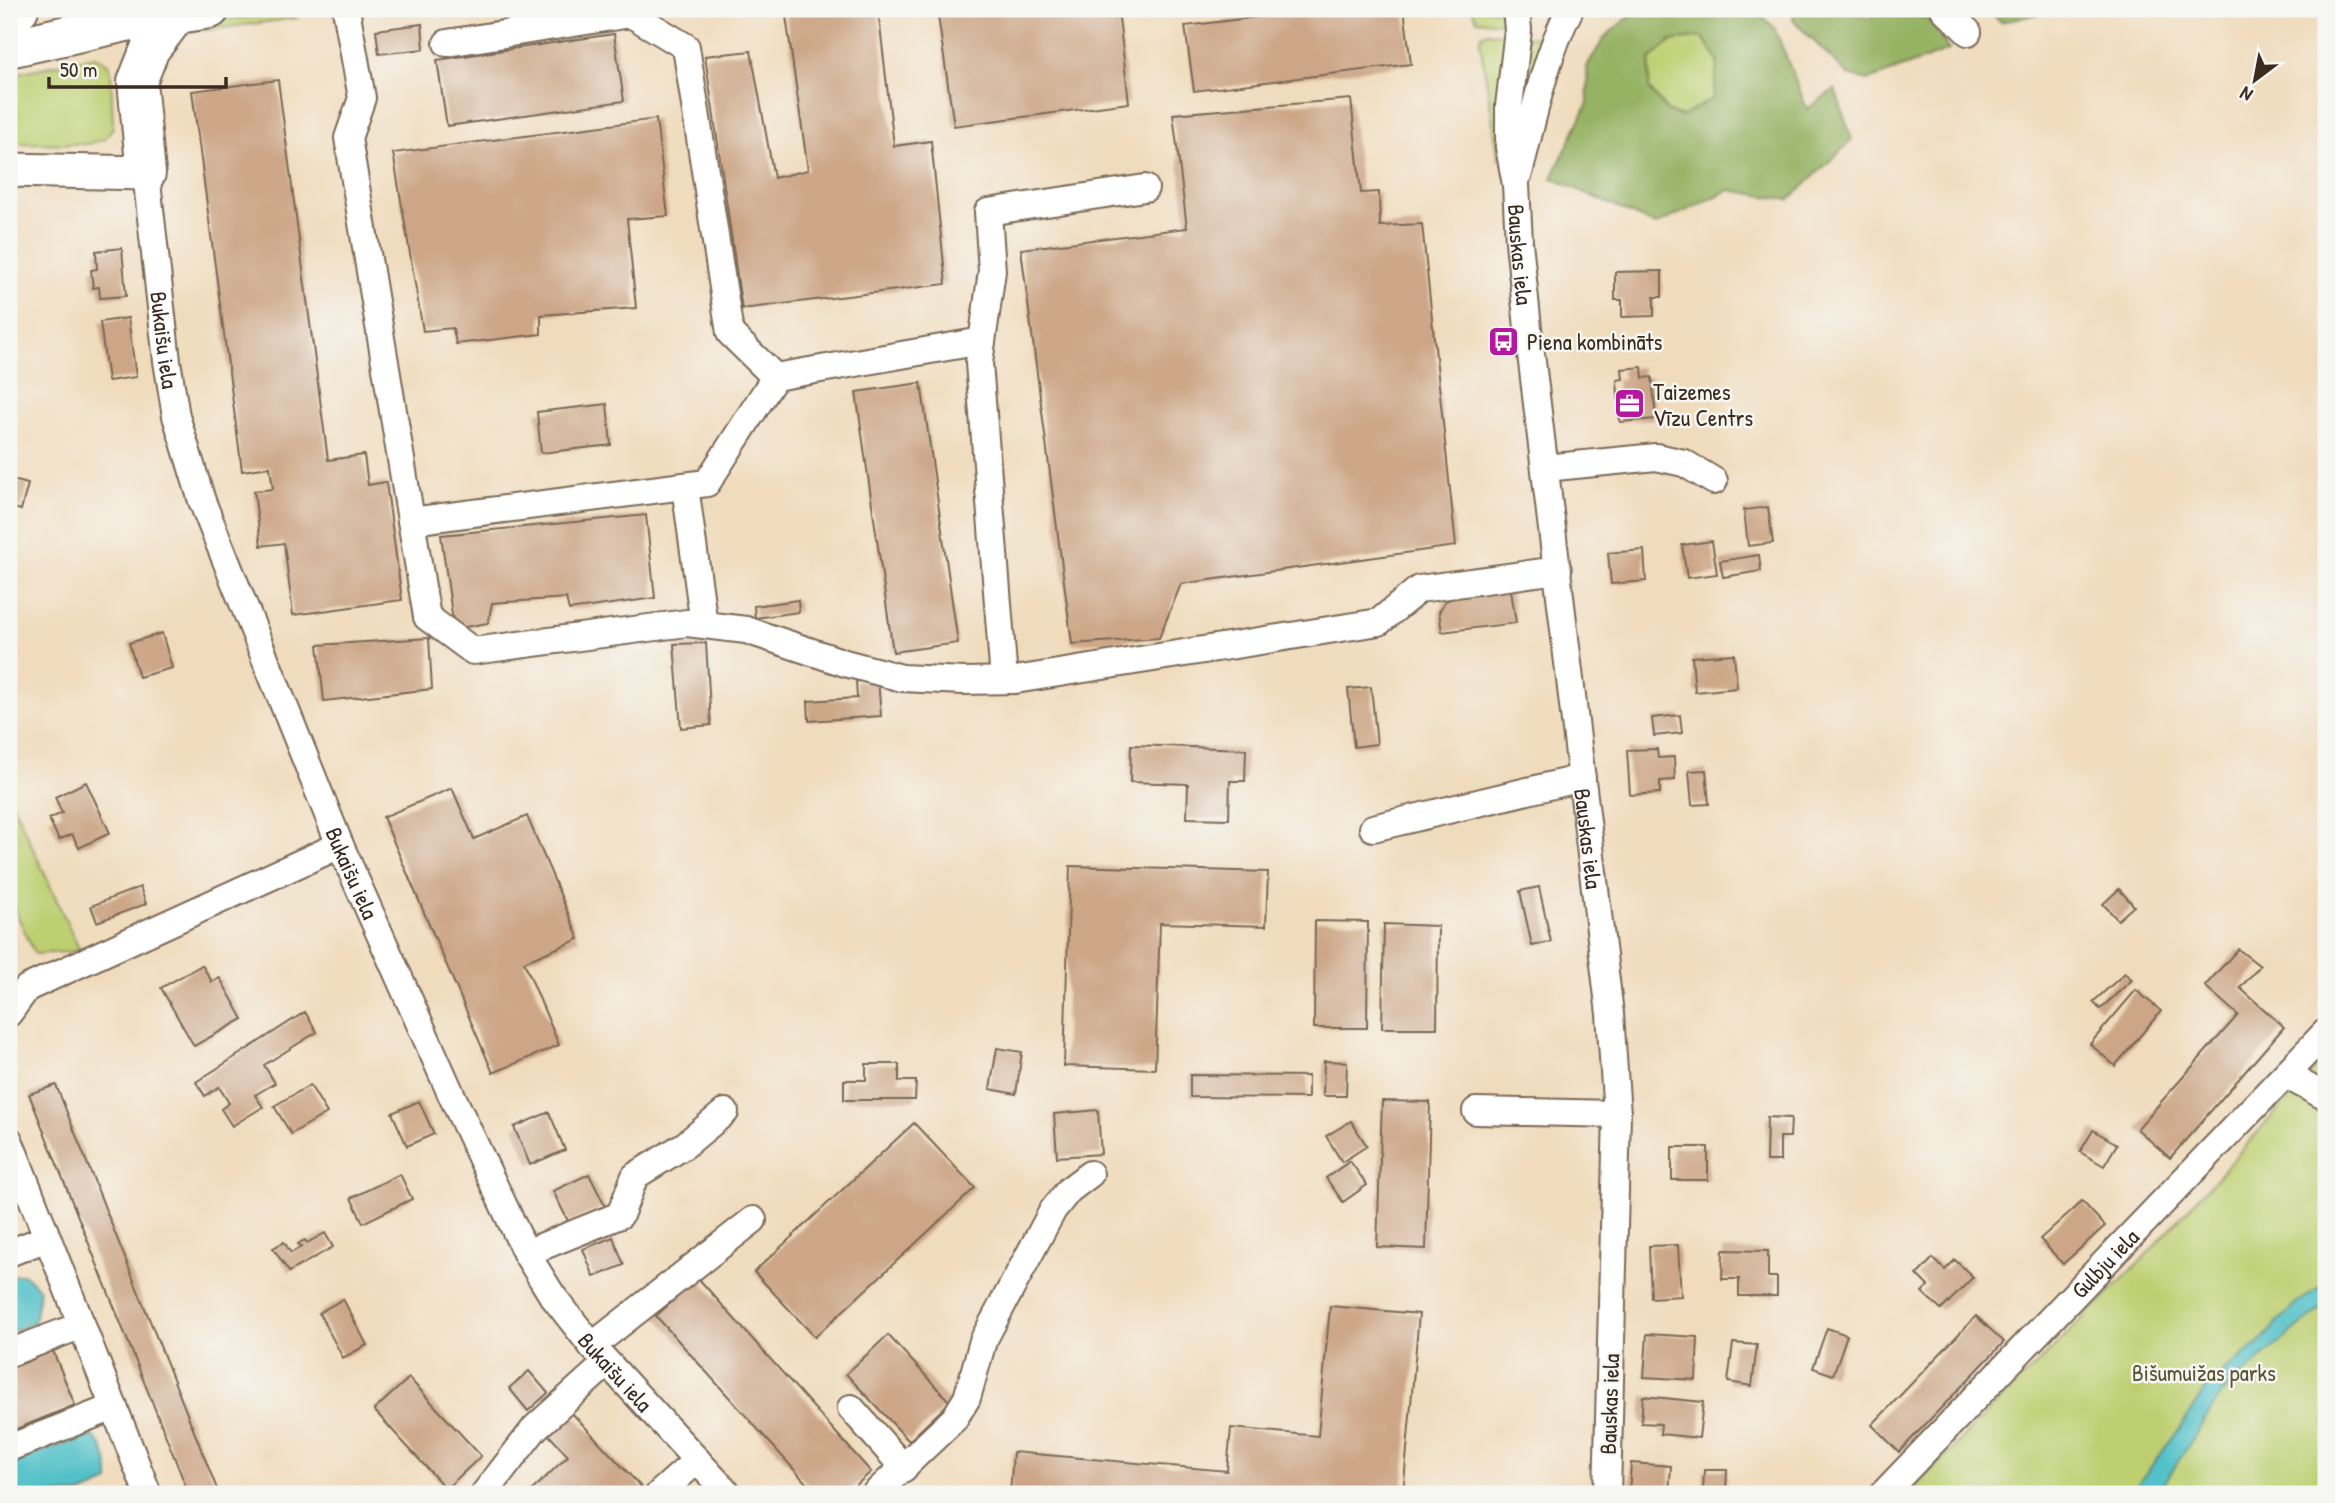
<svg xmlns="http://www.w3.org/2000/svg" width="2335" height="1503" font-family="'Patrick Hand',sans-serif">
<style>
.green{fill:#becf71;stroke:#7c7c48;stroke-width:2}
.forest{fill:#96b263;stroke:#686e40;stroke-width:2;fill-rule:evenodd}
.water{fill:#53c1c8;stroke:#477673;stroke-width:2}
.building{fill:#cca686}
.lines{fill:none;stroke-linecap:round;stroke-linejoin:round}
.minor-casing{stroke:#7a6856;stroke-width:30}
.major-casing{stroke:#7a6856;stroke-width:37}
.highway-casing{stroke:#7a6856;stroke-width:42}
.minor{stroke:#fff;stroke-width:26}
.major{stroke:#fff;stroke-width:33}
.highway{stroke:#fff;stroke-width:38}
.labels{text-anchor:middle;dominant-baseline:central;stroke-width:5;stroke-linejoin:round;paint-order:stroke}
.street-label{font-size:23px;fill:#3b2a1e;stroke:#f6f6f2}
.poi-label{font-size:23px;fill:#3b2a1e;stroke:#f6f6f2;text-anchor:start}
.park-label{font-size:23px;fill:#5c5333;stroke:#f6f6f2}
</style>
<rect width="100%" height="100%" fill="#f6f6f2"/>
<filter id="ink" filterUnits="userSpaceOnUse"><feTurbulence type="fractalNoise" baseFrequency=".0143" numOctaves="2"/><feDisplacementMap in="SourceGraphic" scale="14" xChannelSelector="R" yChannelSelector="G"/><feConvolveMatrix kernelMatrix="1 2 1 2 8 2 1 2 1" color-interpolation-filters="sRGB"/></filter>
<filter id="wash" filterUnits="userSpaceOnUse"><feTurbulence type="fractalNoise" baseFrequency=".00686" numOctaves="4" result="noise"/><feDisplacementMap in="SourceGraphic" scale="28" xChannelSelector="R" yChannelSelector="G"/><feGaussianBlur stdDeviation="1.57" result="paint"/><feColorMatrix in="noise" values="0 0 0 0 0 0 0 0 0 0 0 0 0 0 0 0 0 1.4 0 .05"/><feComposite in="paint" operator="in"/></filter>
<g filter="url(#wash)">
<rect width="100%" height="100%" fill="#f0dcbd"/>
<g class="green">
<path d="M1472,9H1508L1509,24L1477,20Z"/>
<path d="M287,12L297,18L183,33L204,23Z"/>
<path d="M1488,32L1507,35L1499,160L1480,42L1481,35Z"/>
<path d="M1527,36L1545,38L1528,100L1522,99Z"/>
<path d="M1703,37L1718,61L1713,99L1681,117L1667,111L1649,88L1650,60L1671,41Z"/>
<path d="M95,56L109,65L111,71L113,127L105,139L87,144L9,143V75Z"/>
<path d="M9,796L80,951L35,954L9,897Z"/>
<path d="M2326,1057V1494H1909L1974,1426L2139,1263Z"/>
</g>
<g class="forest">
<path d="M1638,9H1755L1774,27L1807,109L1835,89L1852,140L1789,200L1729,190L1656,225L1552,178L1588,103L1587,66L1605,37ZM1703,37L1718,61L1713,98L1681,117L1667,111L1649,89L1650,60L1671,41Z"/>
<path d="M1793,9H1846L1871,19L1874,9H1895L1894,12L1927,18L1949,50L1869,80L1848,75L1793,20Z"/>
<path d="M1986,9H2063L2001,22Z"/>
</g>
<g class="water">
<path d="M23,1274L40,1289L34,1322L9,1333V1277Z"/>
<path d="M2326,1283V1305L2271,1350L2223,1392L2157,1494H2130L2181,1427L2209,1383L2259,1343L2292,1307Z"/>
<path d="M92,1435C105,1446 110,1464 109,1482L81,1494H9V1462Z"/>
</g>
<g id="blocks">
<g class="building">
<path d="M785,9H878L894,146L931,141L946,284L742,309L705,56L751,51L774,178L808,170Z"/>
<path d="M937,9H1118L1129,103L954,126Z"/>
<path d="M1321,9H1404L1411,64L1194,91L1185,26Z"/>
<path d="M422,24L424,49L379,54L376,30Z"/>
<path d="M614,34L624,101L447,126L437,60Z"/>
<path d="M278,80L328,460L364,455L368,485L386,482L402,600L293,615L284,543L261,546L254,491L273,489L270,467L242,471L192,91Z"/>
<path d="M1351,99L1361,193L1379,192L1380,226L1422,224L1456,546L1181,584L1159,638L1072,644L1021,249L1187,228L1173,114Z"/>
<path d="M656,119L668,216L627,219L636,308L541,315V334L456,344L453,328L423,331L393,153Z"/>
<path d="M122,248L126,296L100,298L99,287L93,288L91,270L97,269L96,251Z"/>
<path d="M1662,271V297H1654V316L1622,317V300H1615V272Z"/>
<path d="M128,318L136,377L108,381L100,322Z"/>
<path d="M1642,367L1643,378L1652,377L1656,419L1620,422L1617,380L1623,379L1622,369Z"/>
<path d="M921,383L958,643L893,652L856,392Z"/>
<path d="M607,404L611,445L541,453L537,412Z"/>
<path d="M9,479L28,484L21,510L9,507Z"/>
<path d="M1768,507L1773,543L1748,546L1744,510Z"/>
<path d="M646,515L655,598L569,610L566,598L492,603L488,623L454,629L441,535Z"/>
<path d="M1712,541L1717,574L1687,578L1682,545Z"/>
<path d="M1644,550L1646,581L1611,584L1608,553Z"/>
<path d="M1759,555L1761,571L1723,577L1720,561Z"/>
<path d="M1511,590L1516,623L1442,632L1439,612L1445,601L1453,598Z"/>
<path d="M798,600L799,612L755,618L754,606Z"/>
<path d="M162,633L172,668L139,677L129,643Z"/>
<path d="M429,638L432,689L324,701L318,645Z"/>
<path d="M706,643L711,725L681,728L674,644Z"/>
<path d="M1734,654L1737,688L1695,692L1692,657Z"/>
<path d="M878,680L881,716L809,721L808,701L857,698L856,681Z"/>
<path d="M1371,687L1377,744L1354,747L1348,689Z"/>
<path d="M1680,715L1682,733L1654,736L1652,718Z"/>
<path d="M1131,745L1246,749L1245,781H1230L1229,819L1187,818L1188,784L1130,782Z"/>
<path d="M1657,749L1658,758L1674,757L1675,780L1660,781V793L1630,795L1627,750Z"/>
<path d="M1706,770L1709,804L1692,805L1689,771Z"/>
<path d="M86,782L110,833L79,848L72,834L59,840L49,819L62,813L55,797Z"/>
<path d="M452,788L474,839L527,816L579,939L524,962L559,1045L493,1073L383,817Z"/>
<path d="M1070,866L1268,872L1266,926L1160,923L1155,1069L1064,1066Z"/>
<path d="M140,887L146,904L97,922L91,906Z"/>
<path d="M1539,887L1551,942L1532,946L1520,891Z"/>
<path d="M2119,889L2134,906L2118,920L2103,904Z"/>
<path d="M1315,921L1368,922L1367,1028H1314Z"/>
<path d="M1384,924L1438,926L1437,1028H1382Z"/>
<path d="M2238,949L2260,966L2240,988L2284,1027L2170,1158L2137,1129L2238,1015L2205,986Z"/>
<path d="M202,965L212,982L220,978L243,1019L194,1046L161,988Z"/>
<path d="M2125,973L2132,980L2100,1009L2093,1002Z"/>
<path d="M2136,990L2161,1011L2115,1066L2090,1044Z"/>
<path d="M305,1012L317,1032L264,1065L275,1083L255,1095L263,1107L232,1126L221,1109L229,1103L219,1087L205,1096L196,1082Z"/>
<path d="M997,1048L1022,1052L1016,1094L990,1089Z"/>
<path d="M1324,1061L1347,1062L1346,1096H1323Z"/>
<path d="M866,1064H899V1081H916L915,1100H844V1080H866Z"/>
<path d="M1190,1075L1308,1076V1098L1190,1097Z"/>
<path d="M56,1085L219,1494H189L29,1094Z"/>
<path d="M310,1085L327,1113L291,1134L274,1106Z"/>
<path d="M419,1101L434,1134L407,1146L392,1113Z"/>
<path d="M1382,1101L1430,1102L1426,1249L1377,1247Z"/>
<path d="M1098,1110L1101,1154L1057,1157L1054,1114Z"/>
<path d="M549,1112L565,1150L530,1165L514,1127Z"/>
<path d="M1767,1117L1791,1118L1790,1137H1780V1161H1766Z"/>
<path d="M1351,1121L1367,1146L1342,1162L1326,1136Z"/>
<path d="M914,1123L975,1188L815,1337L754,1272Z"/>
<path d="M2093,1130L2117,1144L2104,1166L2080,1152Z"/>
<rect x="1672" y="1147" width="36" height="33"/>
<path d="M1350,1161L1367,1185L1343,1202L1326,1178Z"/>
<path d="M400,1174L412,1199L363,1223L351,1198Z"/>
<path d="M589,1174L605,1206L569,1223L553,1191Z"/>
<path d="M2082,1201L2105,1226L2063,1264L2040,1239Z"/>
<path d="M325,1233L333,1247L289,1272L273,1248L284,1242L291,1253L301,1247L298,1244L305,1240L307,1243Z"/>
<path d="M613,1237L624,1265L594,1277L583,1249Z"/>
<path d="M1678,1245L1681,1296L1651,1298L1649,1246Z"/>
<path d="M1723,1250L1768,1251V1277H1777V1296H1739V1279H1722Z"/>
<path d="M1933,1258L1945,1270L1955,1260L1973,1277L1941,1310L1922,1292L1928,1286L1917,1275Z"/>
<path d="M698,1278L871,1472L846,1494H816L656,1316Z"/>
<path d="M343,1299L367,1345L343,1358L319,1313Z"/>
<path d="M1330,1306L1419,1314L1403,1494H1010L1013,1452L1227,1471L1231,1428L1318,1436Z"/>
<path d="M1976,1316L2004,1342L1899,1452L1872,1425Z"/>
<path d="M1827,1328L1847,1335L1833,1375L1813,1368Z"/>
<path d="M1647,1334L1698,1337L1696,1380L1644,1377Z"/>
<path d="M888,1335L950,1402L909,1441L846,1374Z"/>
<path d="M1733,1343L1757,1345L1752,1386L1728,1382Z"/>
<path d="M53,1351L75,1405L9,1432V1369Z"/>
<path d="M529,1371L548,1393L528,1411L509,1388Z"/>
<path d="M409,1378L481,1456L446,1489L374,1410Z"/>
<path d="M1643,1396L1703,1402L1699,1438L1660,1434L1661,1424L1641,1423Z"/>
<path d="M570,1411L644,1490L640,1494H528L568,1456L547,1433Z"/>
<path d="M1631,1463L1671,1466L1669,1494H1629Z"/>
<path d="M1704,1470H1727L1726,1492L1703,1491Z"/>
</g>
</g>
</g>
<g filter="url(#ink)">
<use href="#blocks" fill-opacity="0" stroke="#7a6856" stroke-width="2"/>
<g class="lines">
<defs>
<g id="minor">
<path d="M346,9L362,98L348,138L427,617L473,651L687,623L746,630L845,663L902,678L964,681L1015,680L1379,622L1419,589L1558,570"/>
<path id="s1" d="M1516,9L1518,30L1509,106V147L1516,185L1519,242L1529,337L1610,1014L1617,1114L1607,1494"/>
<path d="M1944,9L1968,32"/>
<path d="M447,43L631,14L686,47L730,333L775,377"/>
<path id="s2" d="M146,173L167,361L176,416L202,501L340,845L452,1096L526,1253L552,1295L592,1346L728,1494"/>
<path d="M1519,173C1533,118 1544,60 1570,9"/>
<path d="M1545,468L1656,457L1684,463L1714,481"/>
<path d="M685,486L704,625"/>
<path d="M411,521L707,483L775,377L982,341"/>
<path d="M1004,680L979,363L992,271L988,212L1145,188"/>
<path d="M1373,828L1582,778"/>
<path d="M9,1013L27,988L340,845"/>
<path d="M2286,1075L2326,1097"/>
<path d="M1476,1111L1617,1114"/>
<path d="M9,1140L148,1494"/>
<path d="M9,1253L47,1238"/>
<path d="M526,1253L620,1215L635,1176L685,1145L725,1112"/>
<path d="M592,1346L753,1220"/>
<path d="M9,1353L82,1325"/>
<path d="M851,1408L904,1468"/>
<path d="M9,1448L114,1407"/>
<path d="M484,1494L535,1428L607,1363"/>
<path d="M659,1494L697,1460"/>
<path d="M875,1494L954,1419L967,1398L983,1341L1053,1210L1069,1190L1090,1174"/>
<path id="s3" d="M1883,1494L2326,1032"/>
</g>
<path id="major" d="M9,170L146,173"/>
<g id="highway">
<path d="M9,11L19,9"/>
<path d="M9,48L126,22L210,9"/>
<path d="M146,173L137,82L150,49L178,13"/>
</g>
</defs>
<use href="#minor" class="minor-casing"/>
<use href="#major" class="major-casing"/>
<use href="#highway" class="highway-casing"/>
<use href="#minor" class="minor"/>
<use href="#major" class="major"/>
<use href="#highway" class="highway"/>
</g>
</g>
<defs>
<symbol id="bus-square" viewBox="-11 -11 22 22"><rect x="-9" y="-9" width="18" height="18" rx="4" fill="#b5179e" stroke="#f6f6f2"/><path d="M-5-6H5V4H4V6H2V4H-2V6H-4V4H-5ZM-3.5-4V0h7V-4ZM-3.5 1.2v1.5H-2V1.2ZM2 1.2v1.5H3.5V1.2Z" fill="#fff"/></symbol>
<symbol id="office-square" viewBox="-11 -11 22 22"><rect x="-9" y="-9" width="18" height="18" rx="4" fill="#b5179e" stroke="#f6f6f2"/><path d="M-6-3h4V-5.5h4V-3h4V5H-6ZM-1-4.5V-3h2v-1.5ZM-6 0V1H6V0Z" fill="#fff"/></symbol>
</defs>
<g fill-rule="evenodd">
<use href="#bus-square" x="1486" y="324" width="35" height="35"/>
<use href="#office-square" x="1612" y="386" width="35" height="35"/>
</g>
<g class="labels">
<g class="street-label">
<text stroke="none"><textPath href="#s1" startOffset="247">Bauskas iela</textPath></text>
<text stroke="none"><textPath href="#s2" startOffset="168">Bukaišu iela</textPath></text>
<text stroke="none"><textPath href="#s1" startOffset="835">Bauskas iela</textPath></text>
<text stroke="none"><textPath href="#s2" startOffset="735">Bukaišu iela</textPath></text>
<text stroke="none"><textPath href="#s3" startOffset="320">Gulbju iela</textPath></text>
<text stroke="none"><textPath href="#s2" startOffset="1302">Bukaišu iela</textPath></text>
<text transform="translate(1609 1404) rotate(-88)">Bauskas iela</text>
</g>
<g class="poi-label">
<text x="1527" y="341">Piena kombināts</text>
<text x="1653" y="391">Taizemes<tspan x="1653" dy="26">Vīzu Centrs</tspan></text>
</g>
<g class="park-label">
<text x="2204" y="1372">Bišumuižas parks</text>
</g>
</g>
<rect width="2335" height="1503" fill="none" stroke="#f6f6f2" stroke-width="35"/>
<g transform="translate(2255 80) rotate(212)" stroke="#f6f6f2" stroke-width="5" paint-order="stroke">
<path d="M0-5L12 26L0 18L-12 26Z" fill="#3b2a1e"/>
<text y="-10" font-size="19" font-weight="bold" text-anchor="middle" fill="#3b2a1e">N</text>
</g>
<path d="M49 77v10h177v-10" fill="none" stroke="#3b2a1e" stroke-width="3.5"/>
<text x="60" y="77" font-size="21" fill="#3b2a1e" stroke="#f6f6f2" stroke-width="5" paint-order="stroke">50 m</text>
</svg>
